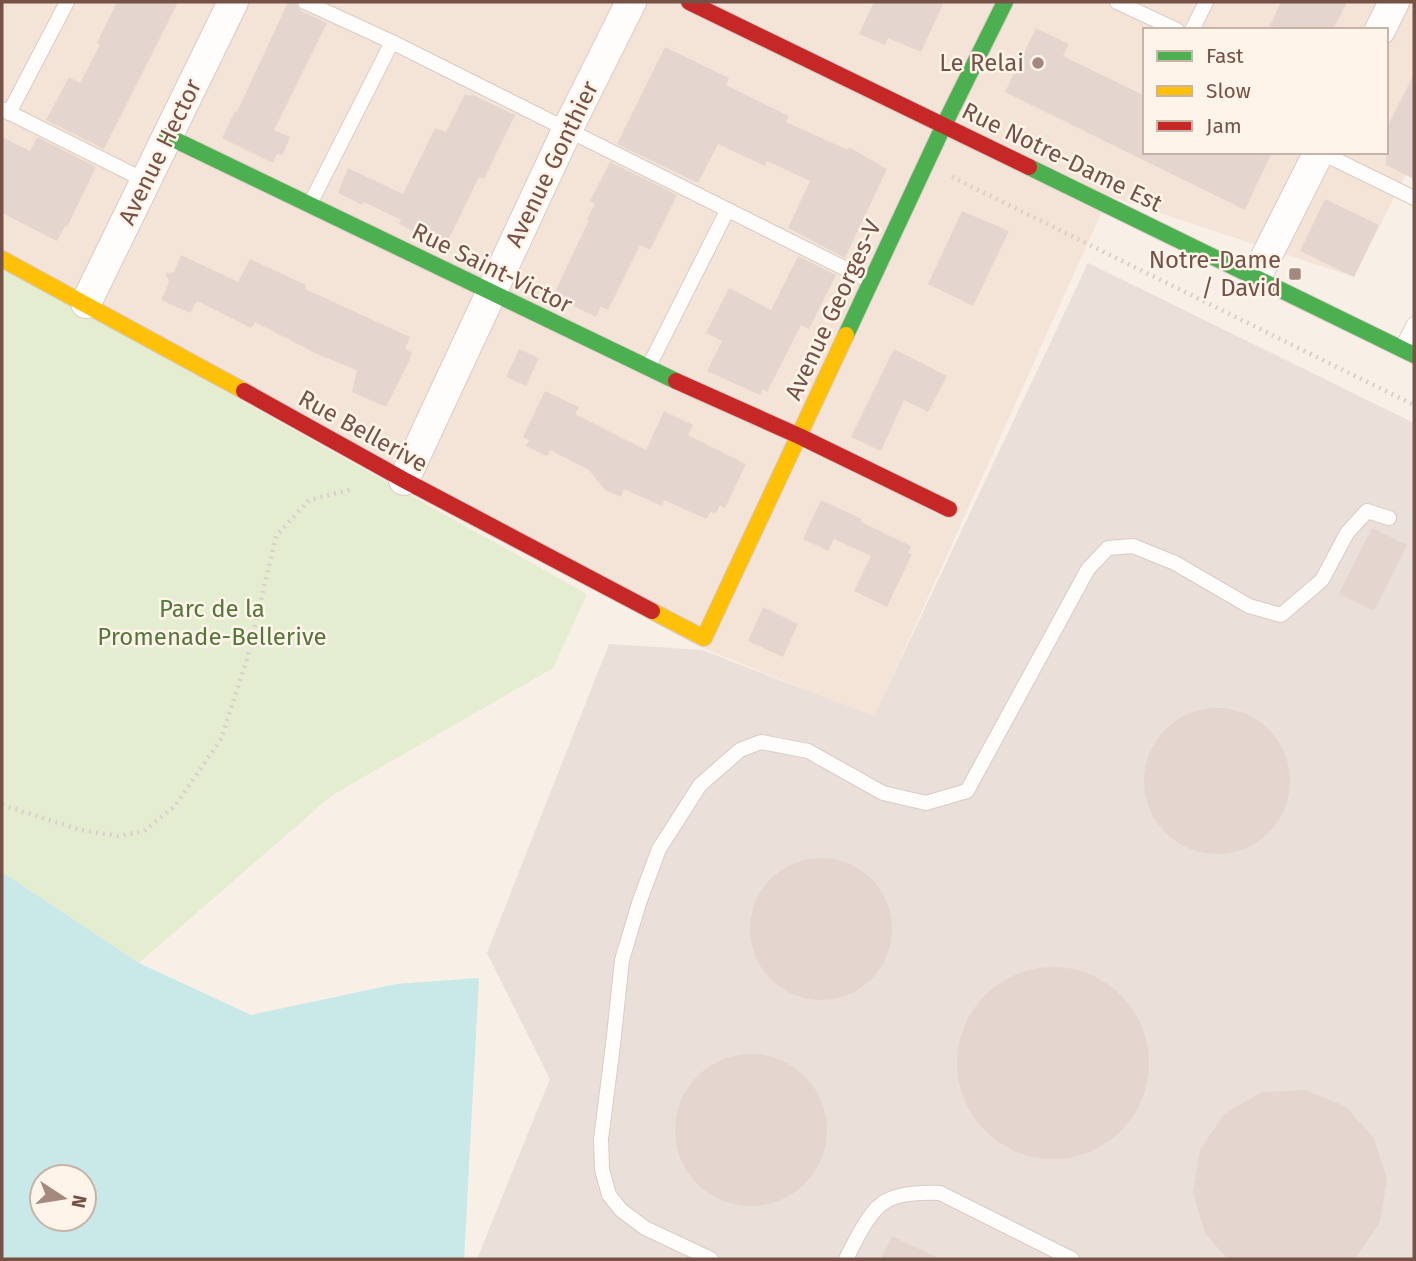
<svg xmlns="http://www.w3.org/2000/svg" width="1416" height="1261" font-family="'Fira Sans',sans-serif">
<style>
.residential{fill:#f4e4d7;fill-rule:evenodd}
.industrial{fill:#eadfd9}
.green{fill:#e5edd1}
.water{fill:#c8e9e8;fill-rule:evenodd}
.building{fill:#e4d6cf}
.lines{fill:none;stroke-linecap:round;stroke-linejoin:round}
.lane-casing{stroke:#d9ccc5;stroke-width:16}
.street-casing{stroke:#d9ccc5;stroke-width:32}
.fast-casing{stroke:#d8cac4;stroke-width:18}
.slow-casing{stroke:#d8cac4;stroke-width:18}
.jam-casing{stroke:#d8cac4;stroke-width:18}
.path{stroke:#dacfcb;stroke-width:4.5;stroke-dasharray:2 5;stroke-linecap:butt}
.lane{stroke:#fefdfb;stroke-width:14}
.street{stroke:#fefdfb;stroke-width:30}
.fast{stroke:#4caf50;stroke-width:16}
.slow{stroke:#ffc107;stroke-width:16}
.jam{stroke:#c62828;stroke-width:16}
.poi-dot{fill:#a4897e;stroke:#fff4e9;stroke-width:2.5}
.labels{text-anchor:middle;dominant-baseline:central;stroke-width:5;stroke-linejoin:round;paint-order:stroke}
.poi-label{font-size:24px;fill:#765246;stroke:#fff4e9;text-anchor:end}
.street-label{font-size:24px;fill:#765246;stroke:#fff4e9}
.park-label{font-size:24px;fill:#53773b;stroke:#fff4e9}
</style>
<rect width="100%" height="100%" fill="#f8efe7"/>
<path class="residential" d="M2,2H1414V178L1406,174L1354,277L1109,196L874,717L693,644L2,259ZM1145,30H1386V152H1145Z"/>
<path class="industrial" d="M1088,263L1414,423V1259H477L550,1079L487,953L609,644L702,650L874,716Z"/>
<path class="green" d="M2,267L587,594L553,668L331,796L139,963L2,872Z"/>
<path class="water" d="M2,872L139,963L251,1015L396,984L479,978L464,1259H2ZM42,1177H84V1219H42Z"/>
<g class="building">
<path d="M117,2H178L104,149L46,120L69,77L80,83L100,45L97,43Z"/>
<path d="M288,2L296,3L301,11L327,23L274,130L290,137L282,156L277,154L273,163L222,138L235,111L237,112Z"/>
<path d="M874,2H944L921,52L888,38L885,45L859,34Z"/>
<path d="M1281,2H1347L1333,30H1268Z"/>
<path d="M1036,28L1069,44L1063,56L1145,96V152H1272L1245,210L1005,92Z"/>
<path d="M665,47L729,78L726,85L789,116L786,122L848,150L849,147L887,169L845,258L788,228L810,181L767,161L765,166L718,144L698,183L617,144Z"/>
<path d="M1414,74V179L1386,165V129Z"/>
<path d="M465,94L470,96L471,94L515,115L484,179L479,177L445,247L399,224L401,220L364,202L362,205L338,193L348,168L403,194L435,128L446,132Z"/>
<path d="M2,137L30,151L37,137L96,167L67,227L65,226L57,241L2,213Z"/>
<path d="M610,162L677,195L650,250L640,245L608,310L601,306L596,317L553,296L589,220L587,219L595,204L590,201Z"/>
<path d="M1325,199L1379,225L1354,277L1300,251Z"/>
<path d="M962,211L1009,231L973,306L928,284Z"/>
<path d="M181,255L238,282L250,259L306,285L305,289L410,337L405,349L412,353L410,359L386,407L352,392L357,370L319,355L255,322L251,328L197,301L190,313L161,300L169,283L166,273L174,272Z"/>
<path d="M798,256L836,275L809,329L801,325L767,392L763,389L760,395L707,371L722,341L706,333L729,288L771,310Z"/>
<path d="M519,349L539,358L526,386L506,377Z"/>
<path d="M894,349L947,376L928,412L904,400L881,451L851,437Z"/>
<path d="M545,391L579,407L575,414L646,450L664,411L693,425L688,435L746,464L725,508L720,505L716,513L711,512L706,519L664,500L662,506L624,489L621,497L605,490L589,470L550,450L547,456L526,446L529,441L523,437Z"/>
<path d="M821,500L862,519L861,522L911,546L908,553L912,554L887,607L854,591L871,556L834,539L828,551L803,539Z"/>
<path d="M1372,528L1407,545L1374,611L1339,594Z"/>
<path d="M763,607L798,624L783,657L748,641Z"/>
<circle cx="1217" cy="781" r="73"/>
<circle cx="821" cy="929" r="71"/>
<circle cx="1053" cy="1063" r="96"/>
<circle cx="751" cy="1130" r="76"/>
<path d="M1305,1090L1345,1106L1374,1138L1387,1179L1380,1222L1355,1259H1228L1205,1234L1193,1192L1200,1150L1224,1114L1262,1092Z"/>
<path d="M892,1236L940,1259H881Z"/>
</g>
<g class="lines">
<defs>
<g id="lane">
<path d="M305,2L392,42L310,204"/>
<path d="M1117,2L1177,30"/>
<path d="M1192,30L1206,2"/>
<path d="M392,42L870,281"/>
<path d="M2,109L146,181"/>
<path d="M9,113L67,2"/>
<path d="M1320,152L1414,198"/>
<path d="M1402,348L1414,324"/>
<path d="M649,366L727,211"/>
<path d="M711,1259L645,1228L621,1210L609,1195L602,1169L601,1139L613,1045L622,960L639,903L659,849L700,785L740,750L761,742L808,751L883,793L926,803L967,791L1088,569L1108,548L1133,546L1175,563L1249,606L1281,615L1322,580L1347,533L1367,511L1389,518"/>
<path d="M846,1259C855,1242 869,1210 886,1201C899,1193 926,1192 940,1193L1072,1259"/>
</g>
<g id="street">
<path d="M1380,30L1394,2"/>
<path d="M1256,277L1319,152"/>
<path d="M86,303L233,2"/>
<path d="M404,480L567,130L631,2"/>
</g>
<g id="fast">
<path d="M167,136L676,381"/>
<path d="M1029,167L1414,355"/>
<path d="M846,335L944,125L1005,2"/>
</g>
<g id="slow">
<path d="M2,259L244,391"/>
<path d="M652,611L704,638L846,335"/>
</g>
<g id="jam">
<path d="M689,2L1029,167"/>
<path d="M676,381L799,436L949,509"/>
<path d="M244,391L404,480L652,611"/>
</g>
</defs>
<use href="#lane" class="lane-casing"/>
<use href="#street" class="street-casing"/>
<use href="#fast" class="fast-casing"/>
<use href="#slow" class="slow-casing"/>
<use href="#jam" class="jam-casing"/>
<g class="path">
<path d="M952,177L1414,405"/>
<path d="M2,805L81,830L118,836L144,831L175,806L221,739L247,659L276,536L309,500L353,489"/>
</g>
<use href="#lane" class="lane"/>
<use href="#street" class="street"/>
<use href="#fast" class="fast"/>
<use href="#slow" class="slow"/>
<use href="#jam" class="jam"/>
</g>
<g class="poi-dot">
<circle cx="1038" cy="63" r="7"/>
<rect x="1288" y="267" width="14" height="14" rx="3.5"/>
</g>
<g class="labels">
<g class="poi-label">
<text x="1024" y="63">Le Relai</text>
<text x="1281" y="260">Notre-Dame<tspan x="1281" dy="28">/ David</tspan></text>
</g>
<g class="street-label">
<text transform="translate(160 152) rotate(-64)">Avenue Hector</text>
<text transform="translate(1062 157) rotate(26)">Rue Notre-Dame Est</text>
<text transform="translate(552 164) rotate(-64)">Avenue Gonthier</text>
<text transform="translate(492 268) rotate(26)">Rue Saint-Victor</text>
<text transform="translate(833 310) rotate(-65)">Avenue Georges-V</text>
<text transform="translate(363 431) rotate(29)">Rue Bellerive</text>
</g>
<g class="park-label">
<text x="212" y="609">Parc de la<tspan x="212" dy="28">Promenade-Bellerive</tspan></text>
</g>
</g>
<rect width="1416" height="1261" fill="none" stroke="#765246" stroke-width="7"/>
<rect x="1143" y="28" width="245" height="126" fill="#fff4e9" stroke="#c8b3a8" stroke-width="2"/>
<rect x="1157" y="51" width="35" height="10" fill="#4caf50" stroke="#c8b3a8" stroke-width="2"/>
<text x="1206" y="63" font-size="21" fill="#765246">Fast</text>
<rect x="1157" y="86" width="35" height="10" fill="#ffc107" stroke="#c8b3a8" stroke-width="2"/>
<text x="1206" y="98" font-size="21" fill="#765246">Slow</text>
<rect x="1157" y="121" width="35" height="10" fill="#c62828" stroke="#c8b3a8" stroke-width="2"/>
<text x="1206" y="133" font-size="21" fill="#765246">Jam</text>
<g transform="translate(63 1198) rotate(102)"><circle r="33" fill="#fff4e9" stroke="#c8b3a8" stroke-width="2"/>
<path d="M0-5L12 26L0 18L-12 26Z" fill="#a4897e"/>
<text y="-10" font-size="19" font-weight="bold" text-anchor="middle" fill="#765246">N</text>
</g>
</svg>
